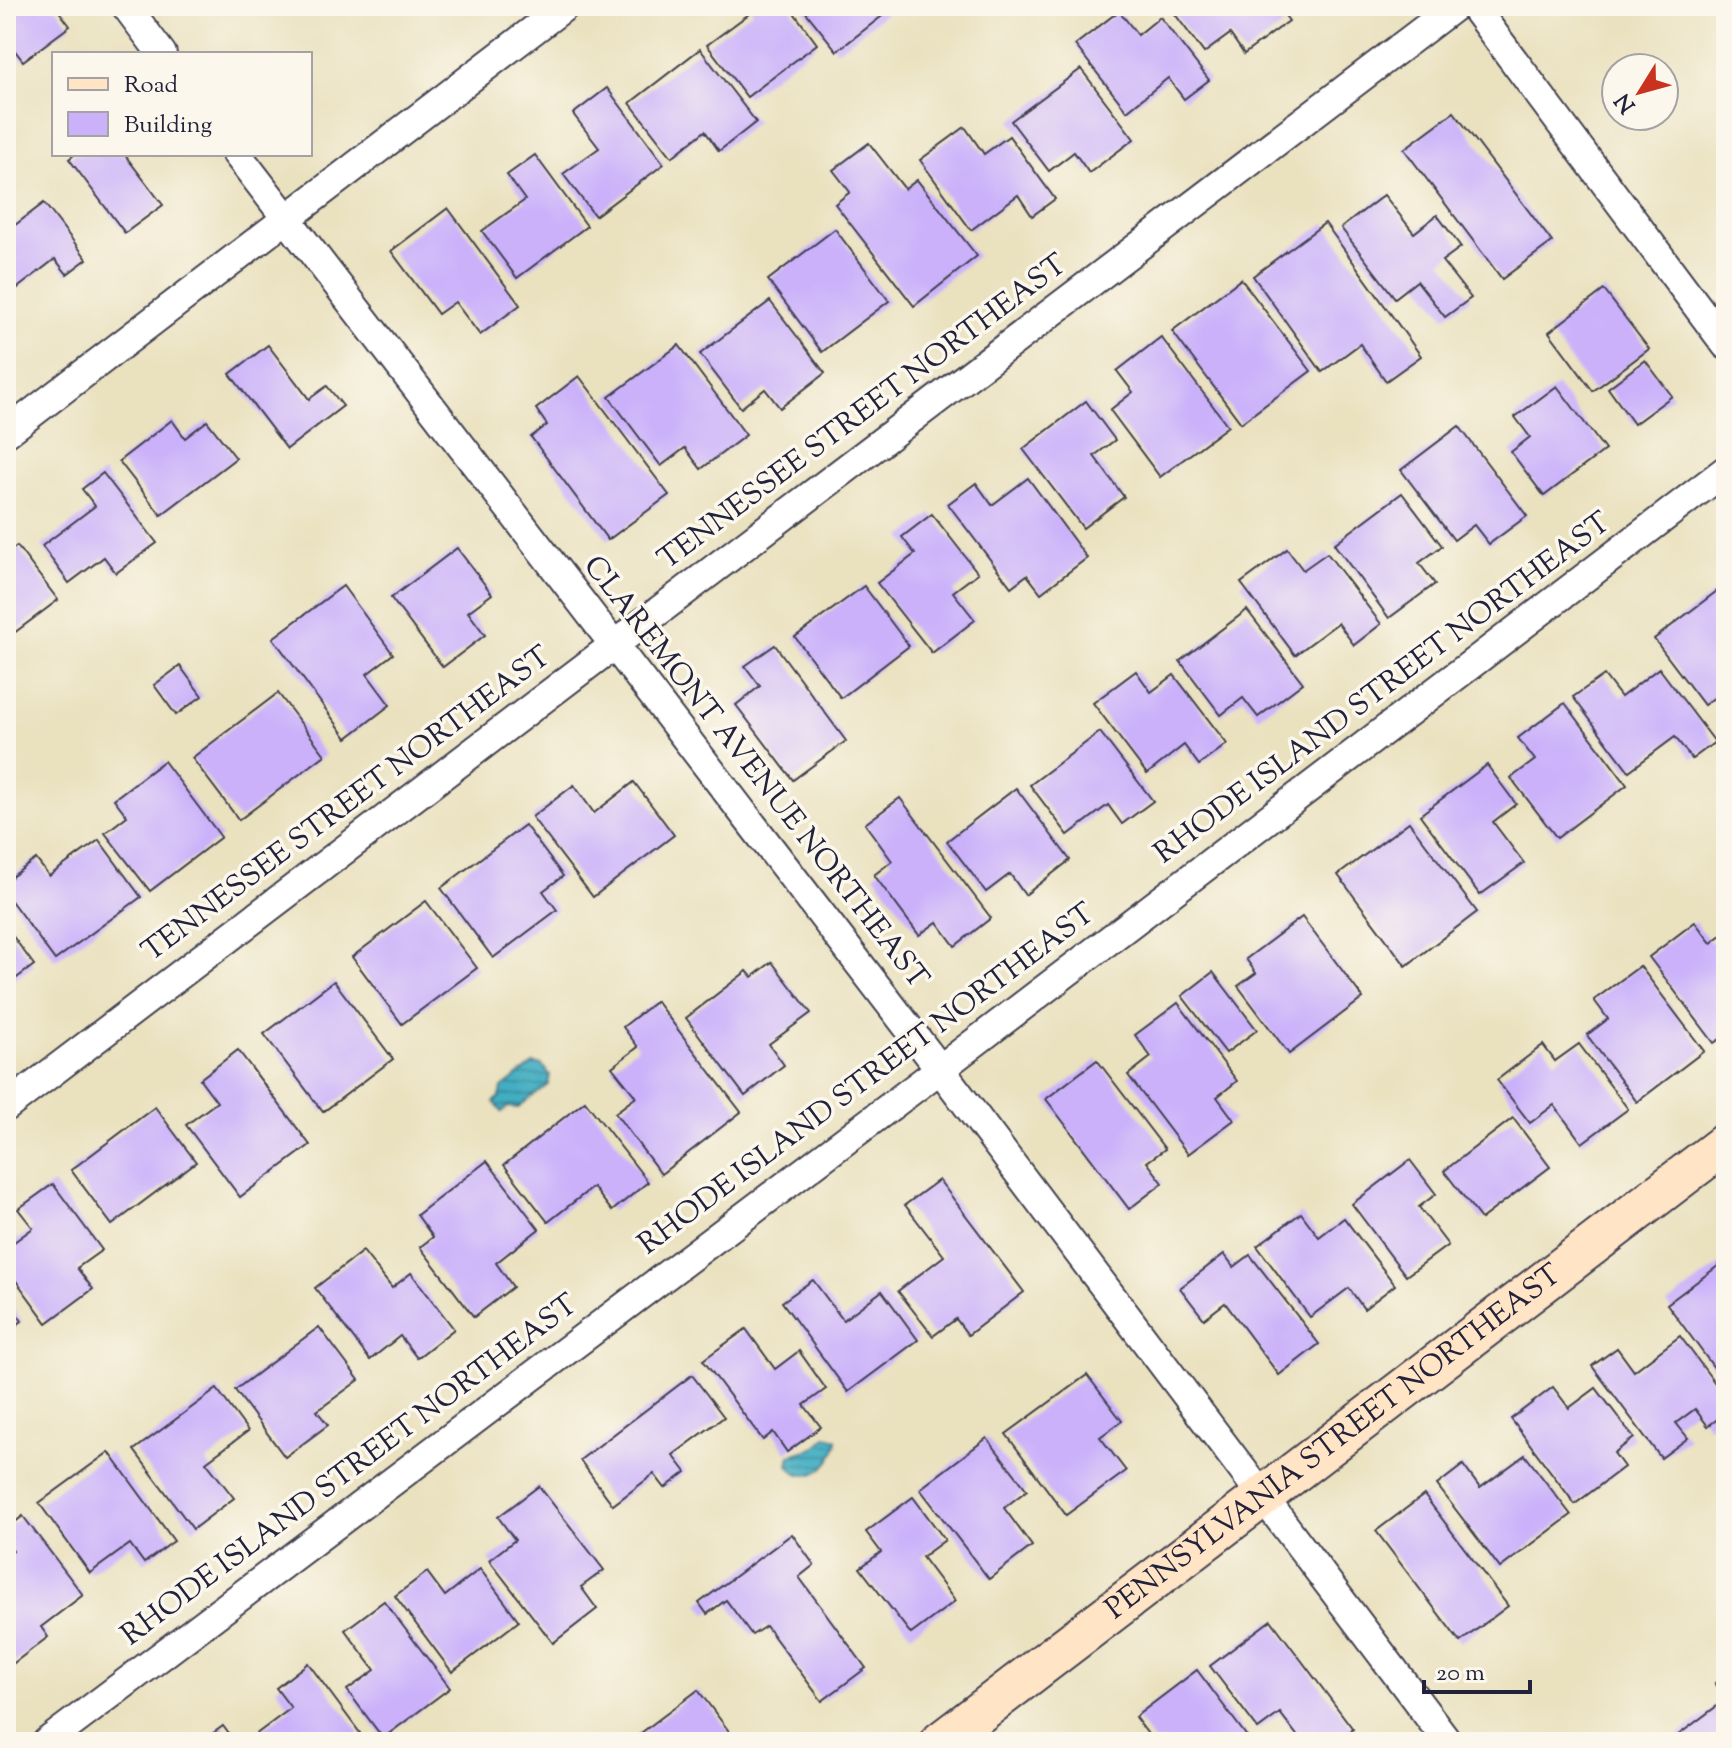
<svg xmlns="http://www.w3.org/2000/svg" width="1732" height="1748" font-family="'Sorts Mill Goudy',serif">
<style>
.water{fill:url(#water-rules);stroke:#32687e;stroke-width:2}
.building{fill:#cab1fa}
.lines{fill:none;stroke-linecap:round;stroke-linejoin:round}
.street-casing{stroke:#403f4f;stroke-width:32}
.secondary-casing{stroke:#403f4f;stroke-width:44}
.street{stroke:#fff;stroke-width:28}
.secondary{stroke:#ffe4c6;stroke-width:40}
.labels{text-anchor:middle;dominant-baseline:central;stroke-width:7;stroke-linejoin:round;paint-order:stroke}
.street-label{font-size:30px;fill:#22223b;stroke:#fbf7ec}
</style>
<defs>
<pattern id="water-rules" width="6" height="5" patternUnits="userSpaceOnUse" patternTransform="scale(2)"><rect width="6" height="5" fill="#43aec2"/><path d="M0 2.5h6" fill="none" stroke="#388d9f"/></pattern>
</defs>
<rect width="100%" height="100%" fill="#fbf7ec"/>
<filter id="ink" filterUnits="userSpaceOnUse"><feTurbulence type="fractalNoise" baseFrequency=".0125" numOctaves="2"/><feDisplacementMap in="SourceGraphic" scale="16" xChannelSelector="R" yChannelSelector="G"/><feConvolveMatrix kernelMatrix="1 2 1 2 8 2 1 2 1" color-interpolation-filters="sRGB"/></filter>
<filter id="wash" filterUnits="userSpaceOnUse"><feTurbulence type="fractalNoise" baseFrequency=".006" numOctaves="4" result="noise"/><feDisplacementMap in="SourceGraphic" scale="32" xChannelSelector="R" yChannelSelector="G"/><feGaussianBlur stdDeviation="1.8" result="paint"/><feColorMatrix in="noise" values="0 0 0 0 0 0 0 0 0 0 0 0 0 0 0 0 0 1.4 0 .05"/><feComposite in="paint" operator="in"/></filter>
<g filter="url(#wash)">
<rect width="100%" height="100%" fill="#eae1bf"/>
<g class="water">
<path d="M533,1064L542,1065L550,1075L548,1085L517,1108L508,1107L502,1112L494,1102L500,1097L502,1088Z"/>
<path d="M827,1436L837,1439C836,1463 807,1490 788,1465L790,1455L814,1448Z"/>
</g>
<g id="blocks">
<g class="building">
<path d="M6,6H55L70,26L23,61L6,39Z"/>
<path d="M749,6H789L817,44L747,97L707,45L753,11Z"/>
<path d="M801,6H895L837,51Z"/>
<path d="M1169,6H1278L1289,21L1244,54L1230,34L1204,53Z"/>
<path d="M1119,11L1138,35L1160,17L1209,80L1184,99L1168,78L1127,111L1075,45Z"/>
<path d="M700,49L756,122L719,151L705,131L672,157L630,103Z"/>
<path d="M1081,69L1134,139L1089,173L1074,152L1049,171L1011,121Z"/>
<path d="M607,88L664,164L595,216L563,174L599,148L573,114Z"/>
<path d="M1454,112L1552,242L1502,279L1404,149Z"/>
<path d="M965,127L984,154L1009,136L1055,199L1032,216L1018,195L971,230L920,160Z"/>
<path d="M869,143L905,189L917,180L977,256L914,306L835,204L850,192L833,170Z"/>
<path d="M75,154H124L163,205L125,233L69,159Z"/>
<path d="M535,155L587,226L517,278L482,231L525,200L507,175Z"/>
<path d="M1384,195L1414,233L1437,215L1461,247L1442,261L1471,298L1445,317L1417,281L1395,298L1341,228Z"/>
<path d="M44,203L87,259L67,274L55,259L6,297V232Z"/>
<path d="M448,208L520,305L480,335L455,302L438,314L391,251Z"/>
<path d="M1325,223L1421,356L1386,381L1360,344L1322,372L1253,276Z"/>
<path d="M835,229L889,301L822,352L768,280Z"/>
<path d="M1241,279L1311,371L1241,423L1172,331Z"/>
<path d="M1604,290L1649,349L1593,391L1549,332Z"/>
<path d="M770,301L825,373L780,408L765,389L741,408L700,354Z"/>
<path d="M1161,337L1228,426L1160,477L1110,410L1133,392L1117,371Z"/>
<path d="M268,345L309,399L327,386L343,406L287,449L230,374Z"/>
<path d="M679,345L746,435L701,469L685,448L661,466L609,397Z"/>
<path d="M1645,360L1672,396L1634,424L1608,388Z"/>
<path d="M579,376L669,495L608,540L531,437L547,425L536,409Z"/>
<path d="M1557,386L1605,450L1544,496L1511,452L1530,437L1515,417Z"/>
<path d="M1086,401L1115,440L1094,456L1124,497L1083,528L1023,449Z"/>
<path d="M172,420L185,438L207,421L236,458L161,515L119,461Z"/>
<path d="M1459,426L1527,516L1489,544L1474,525L1454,540L1401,470Z"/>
<path d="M103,473L157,543L116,573L104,557L69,583L42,546L95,506L82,489Z"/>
<path d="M1028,478L1087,558L1041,593L1027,575L1011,587L948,504L976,483L992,505Z"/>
<path d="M1402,493L1442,546L1419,563L1435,584L1389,618L1334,544Z"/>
<path d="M932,514L978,573L953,592L975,620L932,653L877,583L915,554L902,537Z"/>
<path d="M17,546L58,600L6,639V554Z"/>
<path d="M457,548L492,594L468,612L485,635L443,667L391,598Z"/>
<path d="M1287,549L1303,570L1327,553L1381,624L1354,645L1338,623L1295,655L1241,583Z"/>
<path d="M343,586L393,654L367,674L390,705L347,738L273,638Z"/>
<path d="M864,586L909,646L841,698L795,637Z"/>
<path d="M1721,588L1726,596V689L1704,705L1654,639Z"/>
<path d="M1247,610L1303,683L1258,717L1243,698L1221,715L1180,661Z"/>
<path d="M775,645L846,741L793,780L736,705L760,686L745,666Z"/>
<path d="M180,666L202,696L176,715L154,685Z"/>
<path d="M1659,668L1715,742L1692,759L1675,737L1629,771L1573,697L1604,675L1621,697Z"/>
<path d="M1136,671L1151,692L1174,675L1227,744L1199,765L1184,745L1147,774L1093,703Z"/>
<path d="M278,693L325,755L239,820L192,758Z"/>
<path d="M1565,703L1627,785L1557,838L1511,778L1535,760L1518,738Z"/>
<path d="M1100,732L1153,801L1122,824L1108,805L1068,835L1030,785Z"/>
<path d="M164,761L221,837L150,891L105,833L127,816L114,799Z"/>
<path d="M1487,765L1516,804L1493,822L1524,863L1480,895L1420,815Z"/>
<path d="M634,782L674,835L593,897L532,817L574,785L594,813Z"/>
<path d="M1016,788L1070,860L1025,895L1010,874L986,892L947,841Z"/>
<path d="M900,798L991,918L955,946L937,922L919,935L874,875L892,861L865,824Z"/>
<path d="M1409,822L1477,912L1406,966L1338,875Z"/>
<path d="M525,825L563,876L543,891L557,910L493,958L441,888Z"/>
<path d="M99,840L141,897L55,960L6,894V881L36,859L49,876Z"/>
<path d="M426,901L477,968L402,1024L352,957Z"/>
<path d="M1302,917L1363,998L1289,1054L1238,986L1256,973L1246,959Z"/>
<path d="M1695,922L1711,943L1726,932V1035L1714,1043L1649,957Z"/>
<path d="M6,927L34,965L6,986Z"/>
<path d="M772,962L811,1013L769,1044L784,1065L745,1096L686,1018L747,971L752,977Z"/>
<path d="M1640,966L1704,1051L1637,1102L1587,1035L1608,1019L1594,1000Z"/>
<path d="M1213,972L1257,1030L1226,1053L1182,996Z"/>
<path d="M334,981L393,1059L323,1112L264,1034Z"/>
<path d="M656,1001L741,1112L661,1174L615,1113L636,1097L612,1067L638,1047L623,1027Z"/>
<path d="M1178,1003L1237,1081L1217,1097L1234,1120L1188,1154L1128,1075L1151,1057L1135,1035Z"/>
<path d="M1579,1044L1628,1109L1582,1143L1554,1105L1530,1123L1497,1080L1543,1045L1555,1061Z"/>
<path d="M238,1050L310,1145L240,1197L186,1125L217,1102L200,1079Z"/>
<path d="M1097,1060L1165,1149L1147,1162L1163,1183L1129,1209L1046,1099Z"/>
<path d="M585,1101L648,1182L612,1211L593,1187L548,1222L504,1165Z"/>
<path d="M155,1107L196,1162L112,1225L71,1170Z"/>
<path d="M1513,1118L1550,1167L1481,1219L1444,1171Z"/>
<path d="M1410,1160L1436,1194L1419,1207L1448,1245L1406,1276L1352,1204Z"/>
<path d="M487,1161L539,1229L496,1263L513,1287L474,1317L420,1247L433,1237L417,1215Z"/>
<path d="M939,1180L1024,1292L968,1335L956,1319L933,1336L898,1291L944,1256L905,1205Z"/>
<path d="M53,1184L102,1250L77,1268L93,1289L47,1323L6,1267V1248L33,1228L18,1209Z"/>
<path d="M1301,1213L1319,1237L1344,1218L1395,1285L1364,1309L1349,1288L1310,1317L1257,1246Z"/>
<path d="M363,1251L392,1288L411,1273L454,1329L417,1358L400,1336L370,1360L315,1288Z"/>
<path d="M1224,1254L1234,1267L1250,1255L1319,1344L1279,1375L1225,1303L1204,1319L1180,1288Z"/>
<path d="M1726,1260V1384L1667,1304Z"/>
<path d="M813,1280L843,1320L882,1291L918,1340L848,1392L782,1302Z"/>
<path d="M6,1299L22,1321L6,1333Z"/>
<path d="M319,1327L359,1380L317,1411L328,1425L285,1457L235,1390Z"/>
<path d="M746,1329L775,1369L799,1351L826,1389L804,1405L821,1427L787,1452L773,1432L763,1440L703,1360Z"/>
<path d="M1680,1336L1726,1398V1413L1708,1426L1695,1409L1676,1423L1688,1438L1661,1458L1592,1366L1617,1348L1634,1371Z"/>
<path d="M692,1375L724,1417L673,1455L686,1472L665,1488L654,1474L613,1505L580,1460Z"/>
<path d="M1087,1375L1122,1421L1100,1437L1126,1471L1066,1515L1006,1434Z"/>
<path d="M1553,1387L1569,1408L1596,1388L1634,1438L1614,1453L1624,1467L1575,1504L1511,1419Z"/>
<path d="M217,1389L248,1431L206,1462L234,1498L193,1529L134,1450Z"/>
<path d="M987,1438L1027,1490L1004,1508L1032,1546L989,1579L920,1489Z"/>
<path d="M109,1452L174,1541L144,1563L130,1544L90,1573L39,1503Z"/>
<path d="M1525,1455L1571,1515L1500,1568L1437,1485L1463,1465L1480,1488Z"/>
<path d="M539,1486L604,1570L581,1587L597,1609L553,1643L489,1560L515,1540L498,1517Z"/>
<path d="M1424,1495L1508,1606L1460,1642L1376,1531Z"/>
<path d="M913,1497L945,1540L922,1557L955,1601L911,1634L860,1568L881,1552L866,1532Z"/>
<path d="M23,1516L83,1595L41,1627L48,1637L6,1669V1557L13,1551L6,1542V1529Z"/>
<path d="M792,1534L814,1565L799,1577L866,1668L822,1701L766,1626L752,1635L726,1600L707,1614L699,1603Z"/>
<path d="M480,1569L519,1621L452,1672L395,1596L427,1572L445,1596Z"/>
<path d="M384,1601L450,1688L383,1738L347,1690L375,1670L345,1630Z"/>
<path d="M1271,1620L1353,1729L1336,1742H1302L1280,1713L1258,1729L1210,1666Z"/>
<path d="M308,1663L360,1733L348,1742H260L255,1735L291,1708L276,1688Z"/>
<path d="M1197,1670L1251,1742H1154L1135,1717Z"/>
<path d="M1726,1675V1698L1715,1683Z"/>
<path d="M698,1690L737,1742H629Z"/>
<path d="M1717,1706L1726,1717V1742H1669Z"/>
<path d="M223,1726L235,1742H201Z"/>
</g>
</g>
</g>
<g filter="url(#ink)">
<use href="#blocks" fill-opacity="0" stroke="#403f4f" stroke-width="2"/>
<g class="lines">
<defs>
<g id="street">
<path d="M126,6L162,54"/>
<path d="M1473,6L1726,345"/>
<path d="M237,154L940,1069L1448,1742"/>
<path d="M6,433L565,6"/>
<path d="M6,1107L1455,6"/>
<path d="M47,1742L940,1069L1726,470"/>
</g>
<g id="secondary">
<path id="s1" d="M941,1742L1726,1143"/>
</g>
</defs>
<use href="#street" class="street-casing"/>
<use href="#secondary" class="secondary-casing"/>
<use href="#street" class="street"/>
<use href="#secondary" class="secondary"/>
</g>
</g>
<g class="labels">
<g class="street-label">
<text transform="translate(863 413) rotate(-37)">TENNESSEE STREET NORTHEAST</text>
<text transform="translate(1383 689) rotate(-37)">RHODE ISLAND STREET NORTHEAST</text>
<text transform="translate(755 773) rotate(52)">CLAREMONT AVENUE NORTHEAST</text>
<text transform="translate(347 805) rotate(-37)">TENNESSEE STREET NORTHEAST</text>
<text transform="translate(867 1080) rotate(-37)">RHODE ISLAND STREET NORTHEAST</text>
<text stroke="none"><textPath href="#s1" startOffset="494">PENNSYLVANIA STREET NORTHEAST</textPath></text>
<text transform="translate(350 1471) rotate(-37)">RHODE ISLAND STREET NORTHEAST</text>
</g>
</g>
<rect width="1732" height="1748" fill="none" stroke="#fbf7ec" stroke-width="32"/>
<rect x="52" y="52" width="260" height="104" fill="#fbf7ec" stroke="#a4a2a5" stroke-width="2"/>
<rect x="68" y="78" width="40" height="12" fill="#ffe4c6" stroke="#a4a2a5" stroke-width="2"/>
<text x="124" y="92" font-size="24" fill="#22223b">Road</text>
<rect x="68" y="112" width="40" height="24" fill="#cab1fa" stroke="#a4a2a5" stroke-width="2"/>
<text x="124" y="132" font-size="24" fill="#22223b">Building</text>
<g transform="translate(1640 92) rotate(233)"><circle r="38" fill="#fbf7ec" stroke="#a4a2a5" stroke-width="2"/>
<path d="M0-6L14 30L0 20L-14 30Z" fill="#c8321e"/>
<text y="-12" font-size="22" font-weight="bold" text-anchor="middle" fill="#22223b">N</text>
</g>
<path d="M1424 1680v12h106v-12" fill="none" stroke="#22223b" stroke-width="4"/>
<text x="1436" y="1680" font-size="24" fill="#22223b" stroke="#fbf7ec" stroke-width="6" paint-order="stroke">20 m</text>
</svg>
